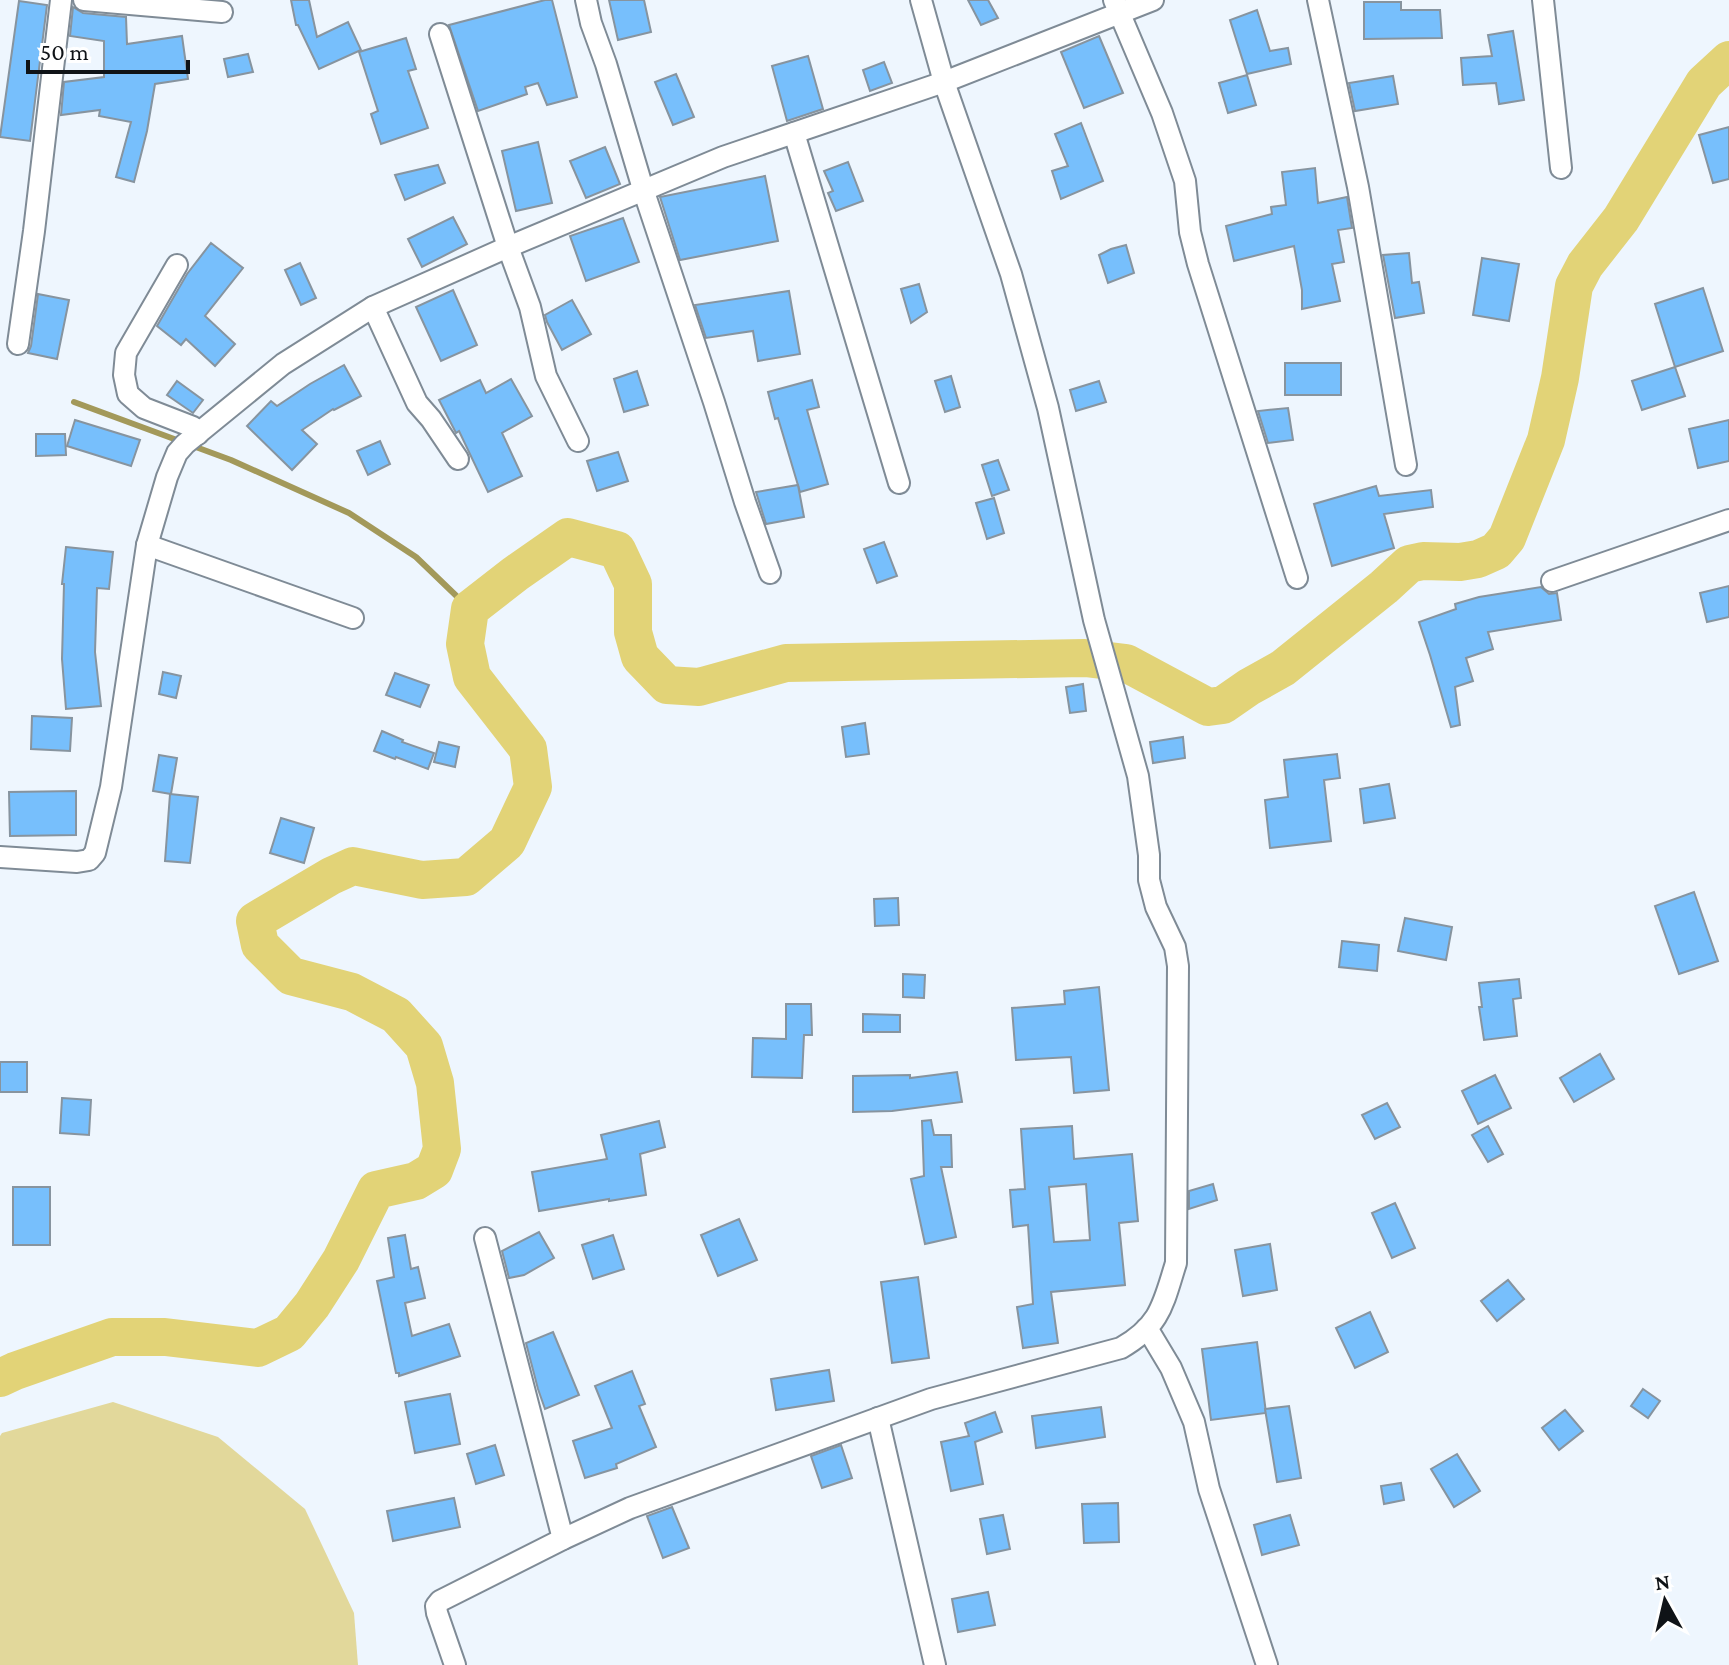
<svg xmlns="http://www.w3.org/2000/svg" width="1729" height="1665" font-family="'Crimson Pro',serif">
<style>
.green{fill:#e2d89b}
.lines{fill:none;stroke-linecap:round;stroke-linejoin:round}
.stream{stroke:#a3995a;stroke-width:6}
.river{stroke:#e2d377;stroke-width:38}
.building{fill:#77bffc;stroke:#87949f;stroke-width:2;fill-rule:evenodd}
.minor-casing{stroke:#7f8b96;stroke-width:24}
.minor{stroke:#fff;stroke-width:20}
</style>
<rect width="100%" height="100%" fill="#eef6fe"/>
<path class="green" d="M113,1402L218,1437L305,1509L354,1613L358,1665H0V1436L2,1433Z"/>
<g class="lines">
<path class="stream" d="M74,402L231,460L349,513L416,557L470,609"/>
<path class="river" d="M0,1378L15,1371L112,1337H165L258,1348L289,1333L312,1305L341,1260L376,1190L416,1181L434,1170L442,1149L435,1083L424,1046L396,1015L352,992L291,976L260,945L255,921L331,876L353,866L422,880L466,877L507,842L533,787L528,749L472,677L465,644L470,609L515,574L568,537L617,550L633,584V632L640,657L667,685L699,687L786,663L1085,658L1126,663L1208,707L1223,705L1249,687L1283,668L1384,587L1409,564L1423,561L1460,562L1478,559L1496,551L1507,538L1546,440L1560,378L1574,286L1585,265L1621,219L1704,83L1729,60"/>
</g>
<g class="building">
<path d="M291,0H309L317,37L348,22L361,50L319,69L298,25H296Z"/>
<path d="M545,0H552L577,97L547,105L538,83L525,87L527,94L478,111L449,25Z"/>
<path d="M609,0H644L651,32L618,40Z"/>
<path d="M968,0H988L998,18L981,25Z"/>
<path d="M19,1L47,5L30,141L0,137Z"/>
<path d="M1364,2H1401V10H1440L1442,38L1364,39Z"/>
<path d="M73,7L83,13L126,17L127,44L182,36L188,79L155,84L147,131L134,182L116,177L131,122L99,116L100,110L61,115L64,82L104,77V41L70,36Z"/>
<path d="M1257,10L1270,51L1288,48L1291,64L1247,74L1230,20Z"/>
<path d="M1513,31L1524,100L1499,104L1496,83L1463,85L1461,58L1492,56L1488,35Z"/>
<path d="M1099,36L1123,93L1084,108L1061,52Z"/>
<path d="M406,38L416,69L408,71L428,128L381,144L371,114L378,111L359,52Z"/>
<path d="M248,54L253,72L228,77L224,59Z"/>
<path d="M808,56L823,109L787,121L772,66Z"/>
<path d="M884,62L892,83L870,91L863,70Z"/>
<path d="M676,74L694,117L673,125L655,82Z"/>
<path d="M1247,75L1256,105L1228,113L1219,83Z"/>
<path d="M1393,76L1398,104L1355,111L1349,83Z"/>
<path d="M1081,123L1103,181L1061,199L1052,171L1068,166L1055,134Z"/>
<path d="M1729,127V179L1713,183L1699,135Z"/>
<path d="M538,142L552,203L516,211L502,151Z"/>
<path d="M605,147L620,184L586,198L570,161Z"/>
<path d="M848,162L863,201L836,211L828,193L833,191L824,171Z"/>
<path d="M438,165L445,183L405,200L395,175Z"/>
<path d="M1315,168L1318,203L1347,197L1352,228L1338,230L1344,262L1332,264L1340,301L1302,309V290L1294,246L1234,261L1226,226L1272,214L1271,207L1286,205L1282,172Z"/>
<path d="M765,176L778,241L680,260L660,197Z"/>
<path d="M453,217L467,244L422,267L408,239Z"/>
<path d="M623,218L639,262L586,281L570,236Z"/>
<path d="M211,243L243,268L205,316L235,344L215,366L186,339L181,345L157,326L187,274Z"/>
<path d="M1126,245L1134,273L1108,283L1099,255L1111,249Z"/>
<path d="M1409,253L1412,283L1419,282L1424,313L1395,318L1383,255Z"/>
<path d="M1482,258L1519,264L1509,321L1473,315Z"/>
<path d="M300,263L316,298L301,305L285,270Z"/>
<path d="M919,284L927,312L911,323L901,289Z"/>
<path d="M1703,288L1723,351L1675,367L1655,304Z"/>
<path d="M453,290L477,345L441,361L416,307Z"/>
<path d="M789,291L800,354L758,361L753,331L706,338L695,305Z"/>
<path d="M38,294L69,300L57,359L28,353L31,346Z"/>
<path d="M572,300L591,334L562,350L547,322L545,315Z"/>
<rect x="1285" y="363" width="56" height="32"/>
<path d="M344,365L361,396L334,410L333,409L302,430L317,444L292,470L247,426L271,401L277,406L310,384Z"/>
<path d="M1675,367L1685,396L1642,410L1632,381Z"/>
<path d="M637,371L648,405L624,412L614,379Z"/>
<path d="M951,376L960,407L945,412L935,381Z"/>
<path d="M511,379L532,416L502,433L522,476L488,492L459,431L456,433L454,429L439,400L480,380L486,393Z"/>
<path d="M812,380L819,407L807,410L828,484L800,492L778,418L775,419L768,392Z"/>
<path d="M177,381L203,400L193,413L167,395Z"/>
<path d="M1099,381L1106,402L1076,411L1070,390Z"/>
<path d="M1288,408L1293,440L1268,443L1258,411Z"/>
<path d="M75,420L140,440L131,466L67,446Z"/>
<path d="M1729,420V461L1698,468L1689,429Z"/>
<path d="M36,434H65L66,455L36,456Z"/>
<path d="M380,441L390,464L368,475L357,451Z"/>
<path d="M618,452L628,481L597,491L587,461Z"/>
<path d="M998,460L1009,490L992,496L982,465Z"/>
<path d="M798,485L804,517L766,524L756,492Z"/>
<path d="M1376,486L1379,496L1431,490L1433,507L1384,514L1394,548L1332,566L1314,504Z"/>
<path d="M994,498L1004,533L987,539L976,503Z"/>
<path d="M884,542L897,576L877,583L864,549Z"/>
<path d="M66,547L113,552L109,589L97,588L95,652L101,706L66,709L62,659L64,584H62Z"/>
<path d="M1729,586V617L1707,622L1700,593Z"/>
<path d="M1541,587L1549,594L1557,593L1561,620L1488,632L1493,649L1466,658L1473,681L1455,687L1460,725L1451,727L1430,655L1419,622L1456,609L1455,604L1479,597Z"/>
<path d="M163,672L181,676L176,698L159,694Z"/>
<path d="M395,673L429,685L420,707L386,695Z"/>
<path d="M1083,684L1086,711L1070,713L1066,687Z"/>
<path d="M32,716L72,718L70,751L31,749Z"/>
<path d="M865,723L869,754L846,757L842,727Z"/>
<path d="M382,731L403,740L402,742L434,753L428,769L396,757L395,759L374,751Z"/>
<path d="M1183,737L1185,758L1153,763L1150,742Z"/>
<path d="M439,742L459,747L455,767L434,762Z"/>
<path d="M1337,754L1340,778L1324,780L1331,841L1270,848L1265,800L1288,797L1284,760Z"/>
<path d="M159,755L177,758L171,794L153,791Z"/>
<path d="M1389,784L1395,818L1364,823L1360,789Z"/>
<path d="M76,791V835L10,836L9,792Z"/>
<path d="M170,794L198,797L190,863L165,861Z"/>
<path d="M281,818L314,828L304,863L270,853Z"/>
<path d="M1694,892L1718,961L1679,974L1655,906Z"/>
<path d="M898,898L899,925L875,926L874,899Z"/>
<path d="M1405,918L1452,927L1446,960L1398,951Z"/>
<path d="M1342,941L1379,945L1377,971L1339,967Z"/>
<path d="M903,974L925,975L924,998L903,997Z"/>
<path d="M1519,979L1521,998L1513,999L1517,1036L1484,1040L1479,1007H1482L1479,983Z"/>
<path d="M1099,987L1109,1090L1074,1093L1071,1057L1016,1060L1012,1008L1065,1004L1064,991Z"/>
<path d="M786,1004H811L812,1035H804L802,1078L752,1077L753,1038L786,1039Z"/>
<path d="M863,1014L900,1015V1032H863Z"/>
<path d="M1600,1054L1614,1079L1574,1102L1560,1078Z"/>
<rect x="0" y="1062" width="27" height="30"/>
<path d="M957,1072L962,1102L892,1111L853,1112V1076L910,1075V1078Z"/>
<path d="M1495,1075L1511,1108L1478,1124L1462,1091Z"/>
<path d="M62,1098L91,1100L89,1135L60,1133Z"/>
<path d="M1387,1103L1400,1127L1375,1139L1362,1115Z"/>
<path d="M931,1120L934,1135H951L952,1167H941L956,1237L925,1244L911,1179L924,1176L922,1121Z"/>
<path d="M659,1121L665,1147L640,1154L646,1195L609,1201V1199L539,1211L532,1172L607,1159L601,1135Z"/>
<path d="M1072,1126L1074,1159L1132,1154L1138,1221L1119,1223L1125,1285L1051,1292L1058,1343L1023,1348L1017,1307L1033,1304L1028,1225L1013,1227L1010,1190L1025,1189L1021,1129ZM1086,1184L1090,1240L1054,1242L1049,1187Z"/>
<path d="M1488,1126L1503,1154L1488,1162L1472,1135Z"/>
<path d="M1213,1184L1217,1200L1189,1209V1191Z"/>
<rect x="13" y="1187" width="37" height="58"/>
<path d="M1395,1203L1415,1248L1392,1258L1372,1213Z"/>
<path d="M739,1219L757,1260L718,1276L701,1235Z"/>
<path d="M539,1232L554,1258L524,1275L509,1278L502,1251Z"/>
<path d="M405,1235L411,1269L418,1267L425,1298L405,1303L412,1336L449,1324L460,1356L399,1376V1373H396L377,1281L394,1277L388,1238Z"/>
<path d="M613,1235L624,1269L593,1279L582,1245Z"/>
<path d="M1270,1244L1277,1290L1243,1296L1235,1250Z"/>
<path d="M918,1277L929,1358L892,1363L881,1282Z"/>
<path d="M1508,1280L1524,1299L1497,1321L1481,1301Z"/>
<path d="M1370,1312L1388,1352L1355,1368L1336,1328Z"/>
<path d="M553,1332L579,1395L545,1409L538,1389L526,1343Z"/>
<path d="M1257,1342L1266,1413L1211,1420L1202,1349Z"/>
<path d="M829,1370L834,1401L776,1410L771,1379Z"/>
<path d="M632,1371L645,1404L639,1406L656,1447L616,1464L617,1468L585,1478L573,1441L612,1428L595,1386Z"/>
<path d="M1643,1389L1660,1401L1648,1418L1631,1406Z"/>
<path d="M450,1394L460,1444L415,1453L405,1402Z"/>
<path d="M1289,1406L1301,1478L1277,1482L1265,1409Z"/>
<path d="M1101,1407L1105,1437L1036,1448L1032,1416Z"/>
<path d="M1565,1410L1583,1431L1559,1450L1542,1428Z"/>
<path d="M995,1412L1002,1432L975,1442L983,1484L951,1491L941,1442L969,1436L965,1423Z"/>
<path d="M495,1445L504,1475L476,1484L467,1454Z"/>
<path d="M841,1445L852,1478L822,1488L811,1456Z"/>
<path d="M1457,1454L1480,1491L1454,1507L1431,1469Z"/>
<path d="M1401,1483L1404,1500L1384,1504L1381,1486Z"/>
<path d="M454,1498L460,1527L393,1541L387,1511Z"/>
<path d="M1118,1503L1119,1542L1084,1543L1082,1504Z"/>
<path d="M672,1507L689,1548L663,1558L647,1516Z"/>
<path d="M1003,1515L1010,1549L987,1554L980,1519Z"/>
<path d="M1290,1515L1299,1545L1262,1555L1254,1525Z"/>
<path d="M988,1592L995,1625L958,1632L952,1599Z"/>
</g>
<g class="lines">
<defs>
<g id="minor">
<path d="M84,0L222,12"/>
<path d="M586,0L591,23L606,64L643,189L714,402L745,502L770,573"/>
<path d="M1114,0L1162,113L1185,181L1190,232L1198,264L1297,578"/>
<path d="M1318,0L1358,187L1406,465"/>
<path d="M1543,0L1561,168"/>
<path d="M440,34L508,247L530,307L546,376L578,441"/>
<path d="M794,133L899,483"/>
<path d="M177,265L126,353L124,375L128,394L144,408L193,427L198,434"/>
<path d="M373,307L417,403L431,419L458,459"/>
<path d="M18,344L34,231L61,0"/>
<path d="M147,545L353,618"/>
<path d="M1552,581L1729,520"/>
<path d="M0,857L77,862L89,860L95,853L111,787L147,545L167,477L177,453L185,444L283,364L373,307L508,247L723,157L944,82L1153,0"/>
<path d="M485,1238L563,1539"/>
<path d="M1147,1328L1171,1368L1194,1422L1209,1489L1267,1665"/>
<path d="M878,1418L935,1665"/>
<path d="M455,1665L437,1613L436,1606L440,1601L563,1539L630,1508L931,1399L1121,1348C1161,1325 1163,1304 1176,1263L1178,966L1175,947L1156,907L1149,880V855L1138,776L1094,620L1048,408L1011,274L944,82L921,0"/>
</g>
</defs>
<use href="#minor" class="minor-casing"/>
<use href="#minor" class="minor"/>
</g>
<g transform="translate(1665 1601) rotate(352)" stroke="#ffffff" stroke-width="6" paint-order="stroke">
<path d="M0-6L14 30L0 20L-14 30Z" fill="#0f1317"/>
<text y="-12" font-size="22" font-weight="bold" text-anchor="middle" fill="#0f1317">N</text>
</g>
<path d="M28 60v12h160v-12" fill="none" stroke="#0f1317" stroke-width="4"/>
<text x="40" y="60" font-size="24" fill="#0f1317" stroke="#ffffff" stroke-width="6" paint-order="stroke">50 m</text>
</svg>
